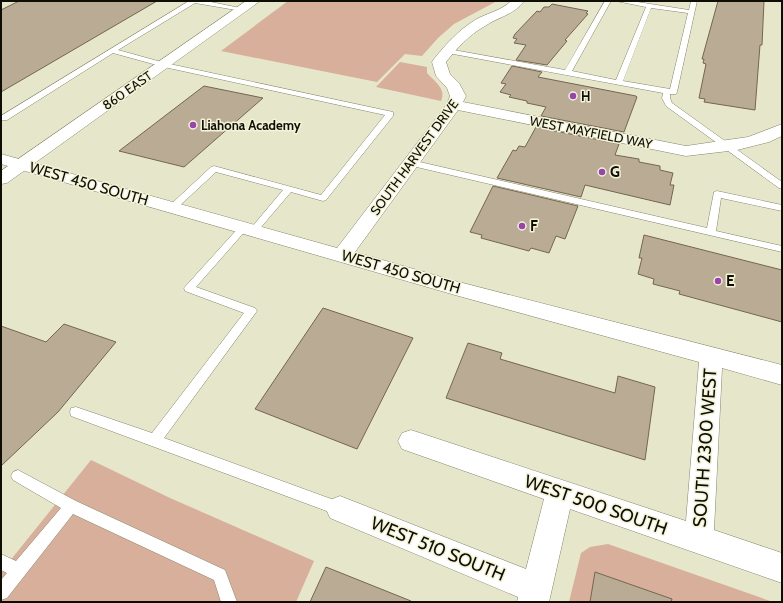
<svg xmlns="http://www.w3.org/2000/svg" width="783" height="603" font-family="Cabin,sans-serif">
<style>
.green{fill:#d7af9b}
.building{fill:#baab94;stroke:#746651}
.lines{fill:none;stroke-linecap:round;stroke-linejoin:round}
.service-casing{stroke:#86866c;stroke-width:1}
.minor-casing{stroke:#86866c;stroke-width:1}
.tertiary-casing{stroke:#86866c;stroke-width:1}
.service{fill:#fff;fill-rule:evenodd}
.minor{fill:#fff;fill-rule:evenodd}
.tertiary{fill:#fff;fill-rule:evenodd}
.poi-dot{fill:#9843b0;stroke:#f3f3d7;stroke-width:1.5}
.labels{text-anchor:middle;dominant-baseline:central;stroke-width:3;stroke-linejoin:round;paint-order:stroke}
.far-street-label{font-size:13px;fill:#0e0e05;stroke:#f3f3d7}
.far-poi-label{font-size:13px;font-weight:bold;fill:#0e0e05;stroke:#f3f3d7;text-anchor:start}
.poi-label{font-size:15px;font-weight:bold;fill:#0e0e05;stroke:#f3f3d7;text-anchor:start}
.street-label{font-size:15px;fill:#0e0e05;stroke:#f3f3d7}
.near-street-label{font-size:18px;fill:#0e0e05;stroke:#f3f3d7}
</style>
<rect width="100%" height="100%" fill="#e6e6ca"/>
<g class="green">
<path d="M288,1H497L454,24L438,38L422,56L405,54L377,82L221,51Z"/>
<path d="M400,62L427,67V73C434,81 447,89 441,101L376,87Z"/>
<path d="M91,460L170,498L314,561L296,602H1V572Z"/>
<path d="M608,544L773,602H569L581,553L590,547Z"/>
</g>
<g class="building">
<path d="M19,1H157L1,92V10Z"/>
<path d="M718,1H764L762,45H760L755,110L704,102L705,99L699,98L706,64L703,63L704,59H702Z"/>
<path d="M552,4L588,11L586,13L588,14L565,40L567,41L547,65L516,60L526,45L514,43L517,39L513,38L515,34L537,11L540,12L544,7H549Z"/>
<path d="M512,66L542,72L538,77L636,96L637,97L624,132L541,116L546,107L527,103V101L509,97L511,95L500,92L506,84L501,83Z"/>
<path d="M204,86L263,98L184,167L119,151Z"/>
<path d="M536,127L619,144L615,155L639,159V162L660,166V170L673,173L670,185H674L670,205L585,185L581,197L497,178L513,150L516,151L519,146L525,147Z"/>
<path d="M493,186L578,206L565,239L556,236L549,253L531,248L529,251L481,238L482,235L470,232Z"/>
<path d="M644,235L782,270V322L679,294L680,291L653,284L654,279L638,274L642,258H639Z"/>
<path d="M323,308L413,338L357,449L255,409Z"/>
<path d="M64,324L116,342L58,412L1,466V326L46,342Z"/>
<path d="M468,343L502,353L500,359L615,393L618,376L655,387L645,460L446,398Z"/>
<path d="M326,567L411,601L410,602H310Z"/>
<path d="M595,572L672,599L671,602H590Z"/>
</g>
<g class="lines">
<defs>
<g id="service">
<path d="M189,1H206L245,9L242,11L195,3L118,50L165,63L393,112V116L326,200L323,201L291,192L257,232H251L249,230L251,228L283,190L216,172L176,209H170L168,207L211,167L214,166L321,195L385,115L164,67L113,53L7,120H1V116Z"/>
<path d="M605,1H611L572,71L616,80L646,7L616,1H631L689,10L691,1H697L677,92L676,94H670V98L672,103L782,182V189L779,188L666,106L662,98L663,93L448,53L445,51L448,49L565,70ZM651,8L688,13L670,89L623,81Z"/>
<path d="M411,160L707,228L714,192L717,191L782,205V211L721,198L716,231L782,246V252L408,165L407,163Z"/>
<path d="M244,224L249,227L247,229L196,287L255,308L257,311L164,438L345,504L347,509L345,514L340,516L71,416L70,412L71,408L76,407L152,433L244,313L185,291L184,288L241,225Z"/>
<path d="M18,470L76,501L225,570L237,602H221L214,580L73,514L7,598L1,600V580L7,573L1,570V554L16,561L61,508L13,480L11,476L13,472Z"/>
</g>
<path id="minor" d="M511,1H524C514,15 498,17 485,26C469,35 457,48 446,62L450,74L459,83L466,96L463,102L686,146L748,137L782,124V136L769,142L737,150L686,156L458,110L355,252L455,281L782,365V385L722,368L714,530L782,553V583L570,509L549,602H517L518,597L330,518L326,509L330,500L340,496L526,569L544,499L402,449L398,441L402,433L411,430L686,521L699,362L455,295L1,164V154L337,248L447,104L450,96L447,88L436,76L432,62L434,59C446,44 459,30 475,20C487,13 501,11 511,1Z"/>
<path id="tertiary" d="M246,1H260L7,183L1,184V171Z"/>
</defs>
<use href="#service" class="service-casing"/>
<use href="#minor" class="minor-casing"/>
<use href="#tertiary" class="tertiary-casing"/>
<use href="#service" class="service"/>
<use href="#minor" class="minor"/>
<use href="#tertiary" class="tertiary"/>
</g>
<g class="poi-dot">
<circle cx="573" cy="96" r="4"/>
<circle cx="193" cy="125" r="4"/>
<circle cx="602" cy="172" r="4"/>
<circle cx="522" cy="226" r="4"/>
<circle cx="718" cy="281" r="4"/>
</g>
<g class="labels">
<g class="far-street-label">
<text transform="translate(127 90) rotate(-35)">860 EAST</text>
<text transform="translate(591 132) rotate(11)">WEST MAYFIELD WAY</text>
<text transform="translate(414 157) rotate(-54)">SOUTH HARVEST DRIVE</text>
</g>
<g class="far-poi-label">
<text x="581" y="96">H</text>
<text x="201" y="125">Liahona Academy</text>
</g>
<g class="poi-label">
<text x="610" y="172">G</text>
<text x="530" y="226">F</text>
<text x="726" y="281">E</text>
</g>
<g class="street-label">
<text transform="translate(89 184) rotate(16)">WEST 450 SOUTH</text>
<text transform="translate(401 272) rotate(16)">WEST 450 SOUTH</text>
</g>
<g class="near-street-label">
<text transform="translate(705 448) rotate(-86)">SOUTH 2300 WEST</text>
<text transform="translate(596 505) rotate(19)">WEST 500 SOUTH</text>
<text transform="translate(438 549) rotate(22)">WEST 510 SOUTH</text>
</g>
</g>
<rect width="783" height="603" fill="none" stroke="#0e0e05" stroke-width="4"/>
</svg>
